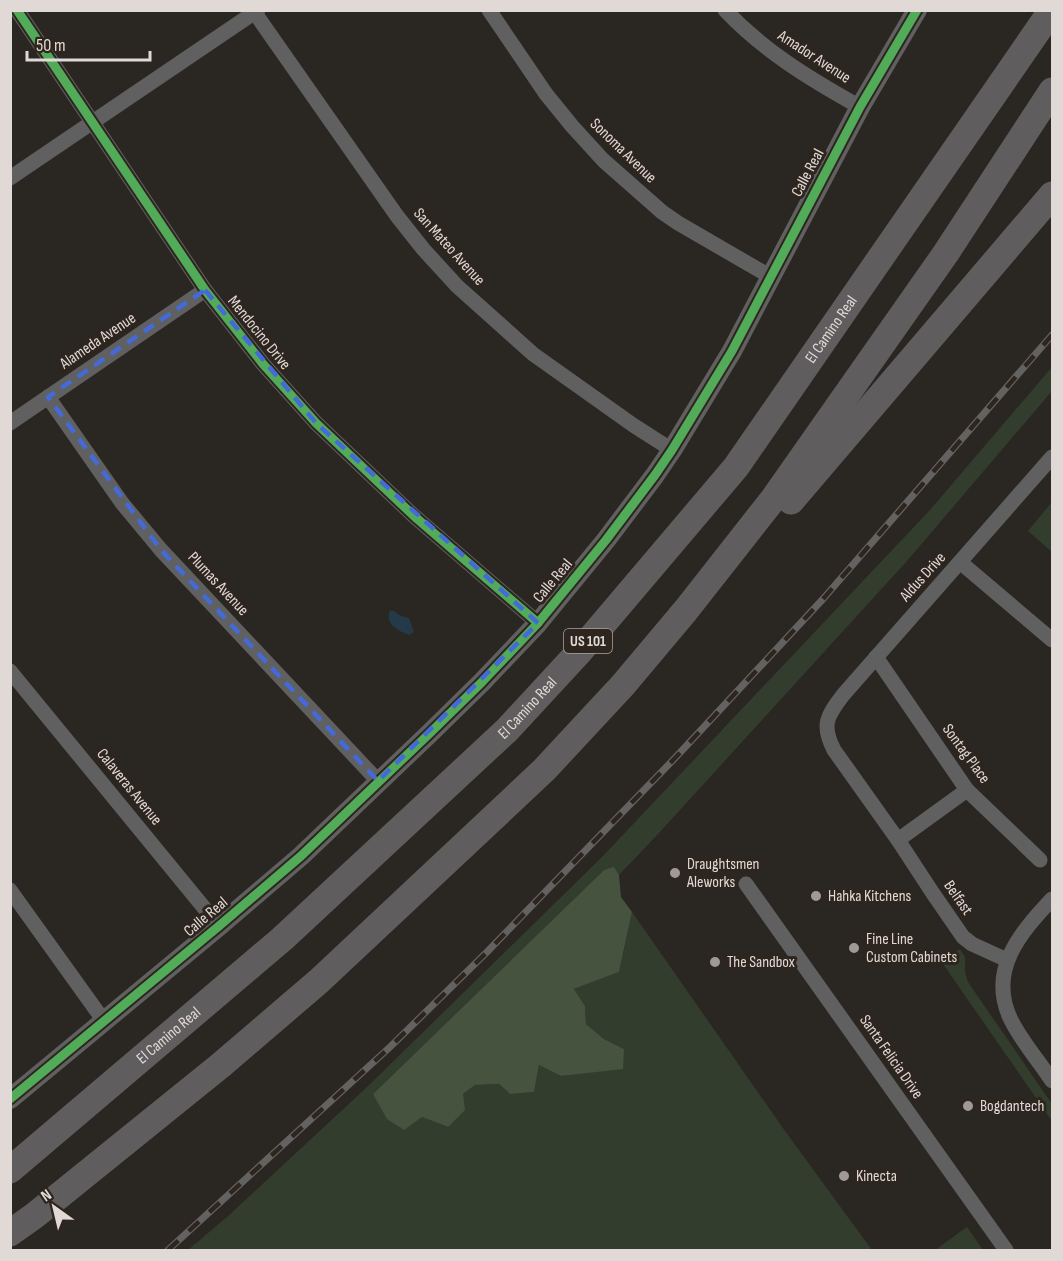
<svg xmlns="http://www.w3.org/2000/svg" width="1063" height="1261" font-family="'Sofia Sans Condensed',sans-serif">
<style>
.green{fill:#333d2d}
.forest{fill:#45533f}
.water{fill:#253a48}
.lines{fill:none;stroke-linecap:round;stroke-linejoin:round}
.minor{stroke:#606061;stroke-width:15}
.tertiary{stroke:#606061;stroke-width:20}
.motorway{stroke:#605d5e;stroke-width:27}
.rail-casing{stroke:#646260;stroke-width:7}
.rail{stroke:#2e251f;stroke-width:4.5;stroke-dasharray:14;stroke-linecap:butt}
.cycleway-casing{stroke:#2e251f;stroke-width:13}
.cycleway{stroke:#51ab58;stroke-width:9}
.marked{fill:none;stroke:#446ad7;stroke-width:4.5;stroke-dasharray:12 8;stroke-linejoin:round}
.poi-dot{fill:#a09a96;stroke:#2e251f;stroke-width:2}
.labels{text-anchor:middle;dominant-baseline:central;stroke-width:6;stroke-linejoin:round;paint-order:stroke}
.shield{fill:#2e251f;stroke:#aba39e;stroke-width:1.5}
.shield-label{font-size:15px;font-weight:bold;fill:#e0d9d5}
.street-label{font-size:16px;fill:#e0d9d5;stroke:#2e251f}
.poi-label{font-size:16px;fill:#e0d9d5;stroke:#2e251f;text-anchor:start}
</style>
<rect width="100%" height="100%" fill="#2a2622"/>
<g class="green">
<path d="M1052,367V391L907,561L659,833L619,875L614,868L604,870L373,1094L422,1117L448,1127L463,1094L475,1085L499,1084L510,1094L534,1092L539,1065L561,1076L584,1073L624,1049L604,1039L586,1024L585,1006L574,989L619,972L632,912L785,1131L872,1250H188L227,1217L367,1087L602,857L930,510Z"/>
<path d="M1052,502V552L1028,531Z"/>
<path d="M960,949L965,957V972L968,982L1052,1104V1121L941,961Z"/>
<path d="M967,1227L983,1250H935Z"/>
</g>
<path class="forest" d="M614,867L619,875L621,897L632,912L619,972L574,989L585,1006L586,1024L604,1039L624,1049L623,1069L561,1076L539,1065L534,1092L510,1094L499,1084L475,1085L463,1094L465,1110L448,1127L422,1117L404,1130L387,1119L373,1094L604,870Z"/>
<path class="water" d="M390,611H394L401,616L409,618L414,632L409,635C399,631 384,624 390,611Z"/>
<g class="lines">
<g class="minor">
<path d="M17,10L205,290L263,364L316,423L376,480L414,516L538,623"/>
<path d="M489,10L546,94L572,126L603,160L662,212L678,223L771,277"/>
<path d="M725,10C765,52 810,79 860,107"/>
<path d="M255,13L397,216L424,250L457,286L533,354L633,425L672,450"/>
<path d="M10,178L258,10"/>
<path d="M48,397L122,503L161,550L378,781"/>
<path d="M10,423L205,290"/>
<path d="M960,562L1052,640"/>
<path d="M876,657L967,790L1040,860"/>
<path d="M10,671L219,926"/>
<path d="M898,840L967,790"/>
<path d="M746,884L1006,1250"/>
<path d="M10,890L104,1021"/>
<path d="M1052,899C1020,933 987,971 1011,1020C1022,1042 1039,1061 1052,1081"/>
<path d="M1007,960L972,944L963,937L932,892L898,840L834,750C821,725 827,716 843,695L1052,457"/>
</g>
<path class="tertiary" d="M10,1099L219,926L301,856L430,733L482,682L538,623L606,540L655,475L672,450L732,351L860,107L917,10"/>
<g class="motorway">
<path d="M791,501L1052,195"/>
<path id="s1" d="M10,1170L282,939L507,730L580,651L736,467L1052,10"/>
<path d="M10,1233L34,1216L221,1065L319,981L544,770L623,685L686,610L774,498L946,253L1052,91"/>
</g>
<defs>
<path id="rail" d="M168,1250L390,1047L487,952L675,758L823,599L1052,335"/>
</defs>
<use href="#rail" class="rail-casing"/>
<use href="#rail" class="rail"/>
<defs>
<g id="cycleway">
<path d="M17,10L205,290L263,364L316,423L376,480L414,516L538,623"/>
<path d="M10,1099L219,926L301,856L430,733L482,682L538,623L606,540L655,475L672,450L732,351L860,107L917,10"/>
</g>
</defs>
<use href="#cycleway" class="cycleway-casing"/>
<use href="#cycleway" class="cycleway"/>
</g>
<path class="marked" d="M205,290L316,423L538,623L378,781L161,550L48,397Z"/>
<g class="poi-dot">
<circle cx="675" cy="873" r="6"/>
<circle cx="816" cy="896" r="6"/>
<circle cx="854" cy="948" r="6"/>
<circle cx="715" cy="962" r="6"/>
<circle cx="968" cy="1106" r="6"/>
<circle cx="844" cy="1176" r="6"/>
</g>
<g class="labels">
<rect class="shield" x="564" y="629" width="48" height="24" rx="4.5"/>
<g class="shield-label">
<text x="588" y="641">US 101</text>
</g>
<g class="street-label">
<text transform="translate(814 57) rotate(33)">Amador Avenue</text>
<text transform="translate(623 151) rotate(44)">Sonoma Avenue</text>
<text transform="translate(808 173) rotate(-62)">Calle Real</text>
<text transform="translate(449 247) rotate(48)">San Mateo Avenue</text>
<text stroke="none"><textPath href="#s1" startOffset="1180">El Camino Real</textPath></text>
<text transform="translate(259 333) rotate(51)">Mendocino Drive</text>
<text transform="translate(98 341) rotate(-34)">Alameda Avenue</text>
<text transform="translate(923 577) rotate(-48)">Aldus Drive</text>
<text transform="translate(553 581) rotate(-50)">Calle Real</text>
<text transform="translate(218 584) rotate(47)">Plumas Avenue</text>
<text stroke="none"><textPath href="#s1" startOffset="694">El Camino Real</textPath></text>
<text transform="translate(966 754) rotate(54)">Sontag Place</text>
<text transform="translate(129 787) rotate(51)">Calaveras Avenue</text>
<text transform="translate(958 898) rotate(55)">Belfast</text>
<text transform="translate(206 917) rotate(-40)">Calle Real</text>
<text stroke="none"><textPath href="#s1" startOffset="208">El Camino Real</textPath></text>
<text transform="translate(891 1057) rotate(55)">Santa Felicia Drive</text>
</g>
<g class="poi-label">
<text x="687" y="864">Draughtsmen<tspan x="687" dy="18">Aleworks</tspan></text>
<text x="828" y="896">Hahka Kitchens</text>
<text x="866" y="939">Fine Line<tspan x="866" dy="18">Custom Cabinets</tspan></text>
<text x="727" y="962">The Sandbox</text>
<text x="980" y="1106">Bogdantech</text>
<text x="856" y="1176">Kinecta</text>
</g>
</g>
<rect width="1063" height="1261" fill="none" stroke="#e0d9d5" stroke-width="24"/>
<g transform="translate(54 1207) rotate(326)" stroke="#2e251f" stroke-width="4.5" paint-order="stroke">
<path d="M0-4.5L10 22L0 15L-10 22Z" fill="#e0d9d5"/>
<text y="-9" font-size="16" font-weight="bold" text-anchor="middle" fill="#e0d9d5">N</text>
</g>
<path d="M27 51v9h123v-9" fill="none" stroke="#e0d9d5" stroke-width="3"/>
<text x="36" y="51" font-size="18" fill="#e0d9d5" stroke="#2e251f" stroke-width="4.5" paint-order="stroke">50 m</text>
</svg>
